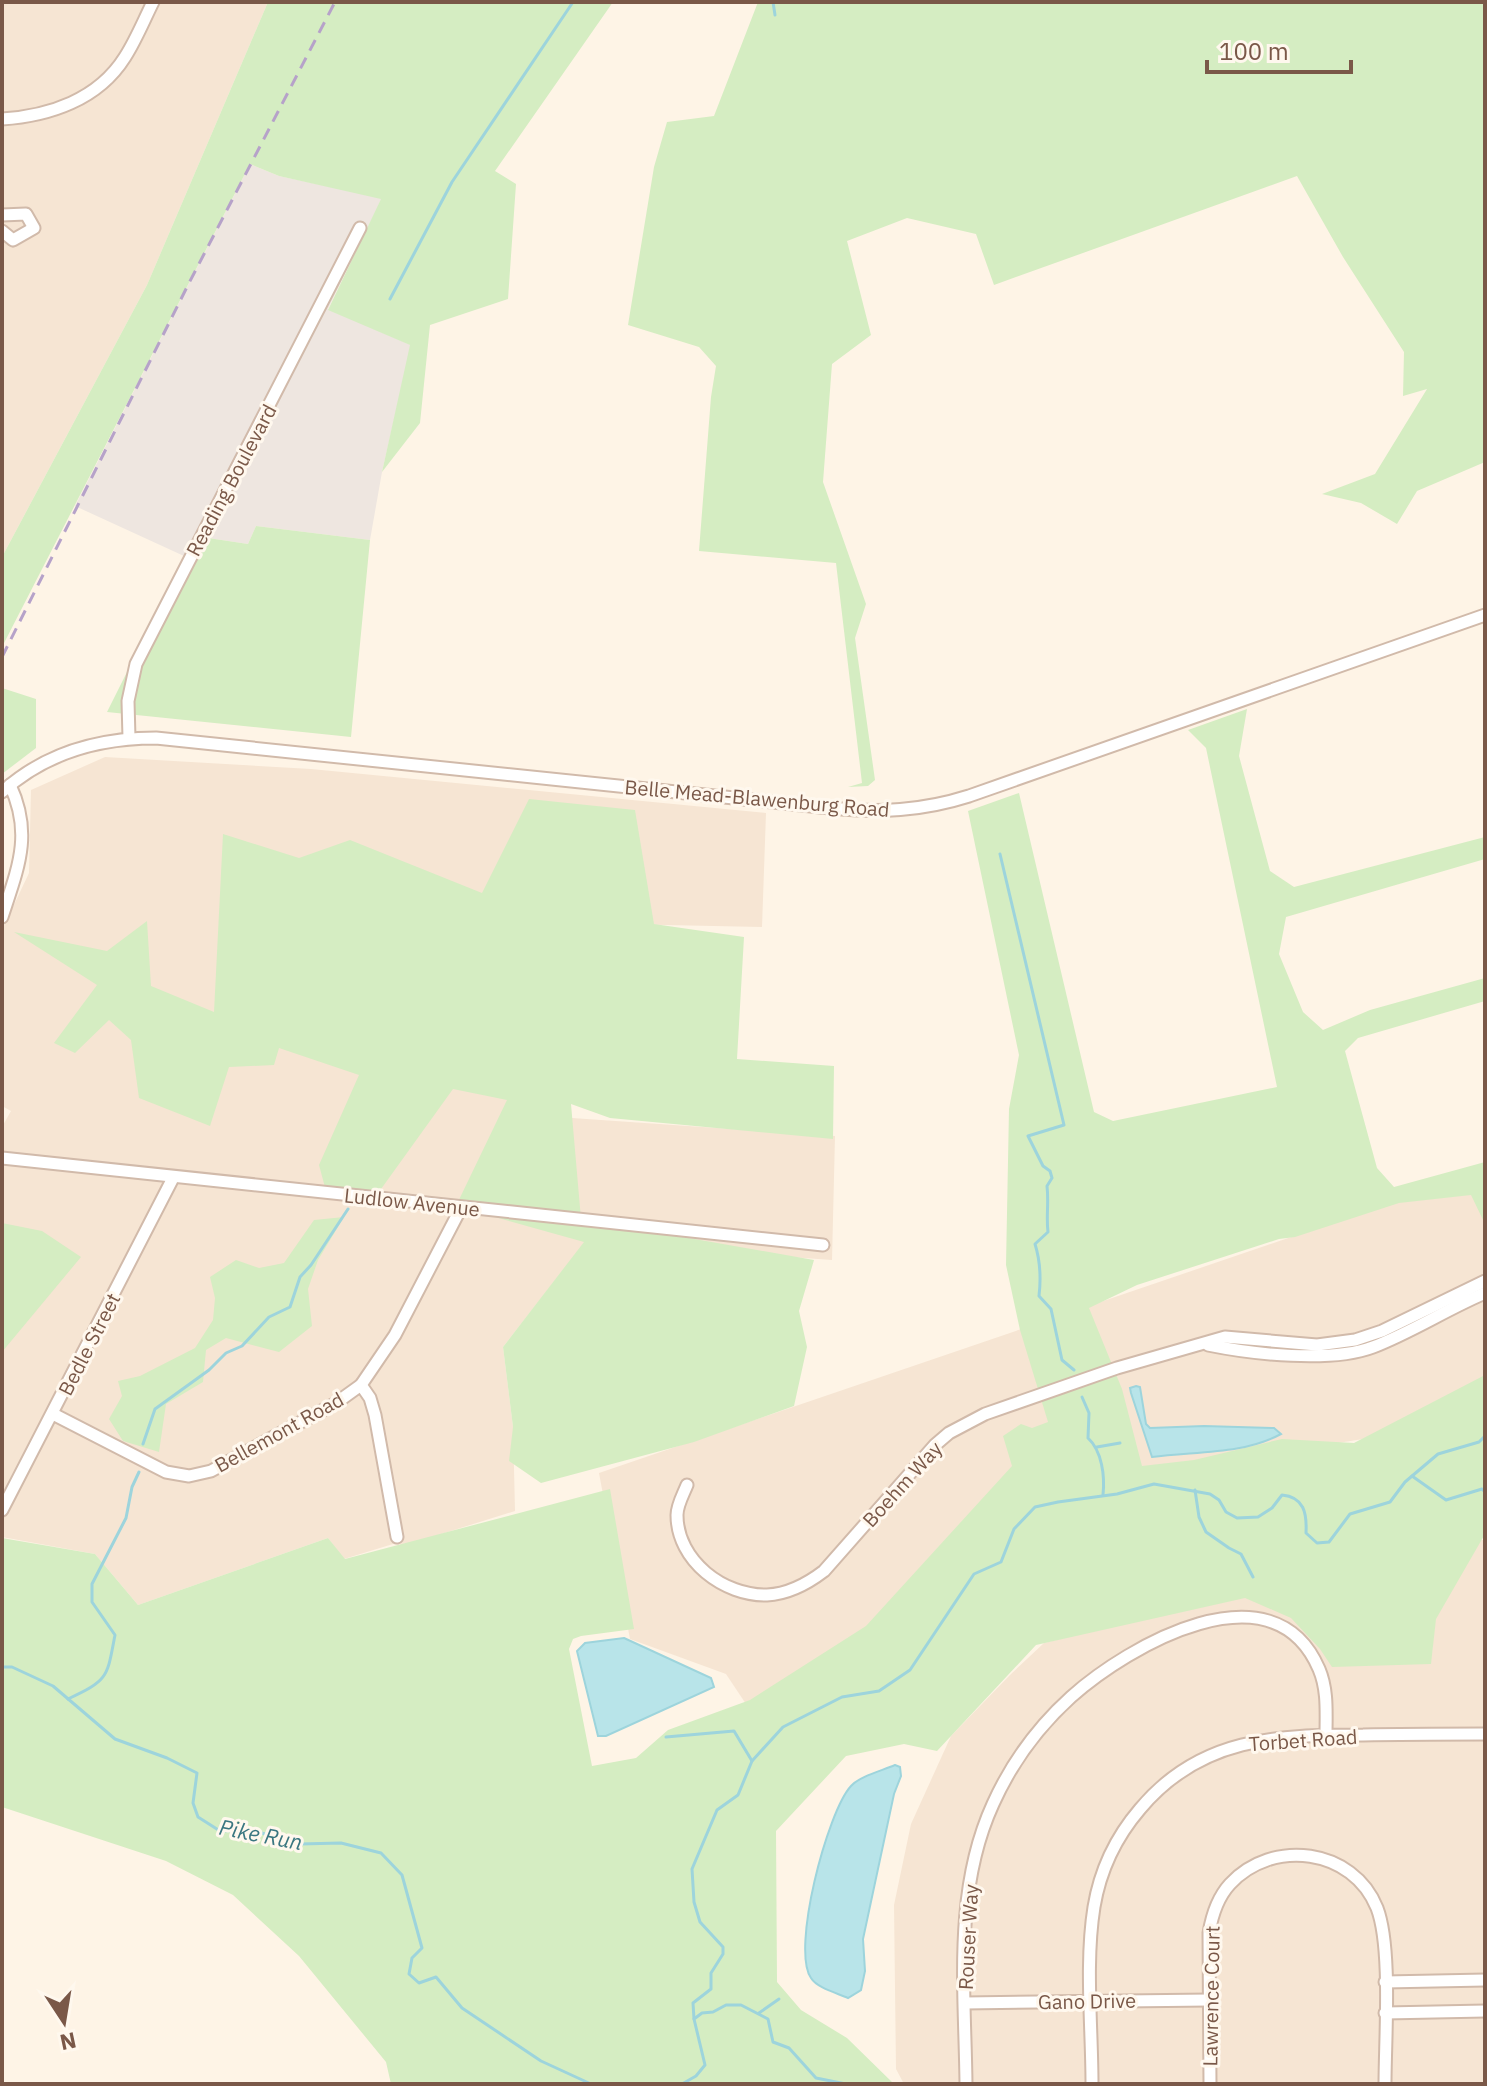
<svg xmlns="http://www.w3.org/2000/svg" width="1487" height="2086" font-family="'IBM Plex Sans',sans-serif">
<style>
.residential{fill:#f6e5d3}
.industrial{fill:#eee6e0}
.green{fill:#d5edc2}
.water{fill:#b8e4e9;stroke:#9dd4dc;stroke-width:2}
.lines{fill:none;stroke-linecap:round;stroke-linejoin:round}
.stream{stroke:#9dd4dc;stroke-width:3}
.minor-casing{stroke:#d1baaa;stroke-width:15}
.minor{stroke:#fff;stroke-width:11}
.rail{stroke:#b6a2c9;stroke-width:3;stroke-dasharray:12 8;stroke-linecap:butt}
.labels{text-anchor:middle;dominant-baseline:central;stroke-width:6;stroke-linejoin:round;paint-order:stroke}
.street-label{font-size:20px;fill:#7a5848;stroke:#fff8ee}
.water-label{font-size:22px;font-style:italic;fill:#3a7680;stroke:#fff8ee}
</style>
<rect width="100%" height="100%" fill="#fef4e6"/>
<g class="residential">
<path d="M2,2H268L147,285L2,557Z"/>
<path d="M105,757L311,769L766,813L762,927L569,923L508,1100L572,1118L835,1136L832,1260L585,1242L503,1347L513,1427L515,1511L406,1545L393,1544L344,1559L328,1538L138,1605L95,1554L2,1537V1127L11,1111L2,1106V930L29,873L31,790Z"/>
<path d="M1470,1176L1485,1209V1378L1363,1439L1144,1474L863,1630L746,1704L726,1674L630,1639L599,1473Z"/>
<path d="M1472,1540H1485V2084H904L896,2069L894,1905L911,1824L951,1736L1010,1675L1044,1643L1244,1593L1293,1618L1346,1664L1432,1656L1433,1616Z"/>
</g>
<path class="industrial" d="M250,164L279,176L382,198L328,309L411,345L382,472L370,540L256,526L248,544L195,536L184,556L75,506Z"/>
<g class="green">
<path d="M268,2H613L495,171L516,184L508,299L430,325L420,423L382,472L410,345L328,310L381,199L279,176L250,164L2,647V557L147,285Z"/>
<path d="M758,2H1485V462L1417,491L1397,524L1361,503L1322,494L1375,474L1427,389L1403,396L1404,352L1343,257L1297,176L994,285L976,234L907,218L847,241L871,335L832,364L823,482L866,604L855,638L875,780L868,786L848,787L862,783L836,563L699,551L711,397L716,366L699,347L628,325L654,167L667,122L714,116Z"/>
<path d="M256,526L370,540L351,737L107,712L195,536L248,544Z"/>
<path d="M2,688L36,699V748L2,774Z"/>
<path d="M1247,709L1239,756L1270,871L1294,887L1485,837V859L1286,917L1279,954L1303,1012L1323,1030L1370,1010L1485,978V1001L1358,1038L1345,1051L1377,1168L1394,1187L1485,1162V1224L1471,1195L1399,1203L1295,1237L1279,1239L1137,1285L1089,1308L1122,1389L1142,1466L1194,1460L1282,1439L1354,1443L1485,1375V1534L1436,1619L1431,1664L1332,1667L1320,1649L1291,1618L1245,1598L1036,1645L937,1751L904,1744L846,1756L776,1831L777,1982L801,2010L847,2038L894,2084H391L386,2062L299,1956L233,1895L166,1861L2,1807V1538L95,1554L138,1605L328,1538L345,1559L610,1489L634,1629L581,1636L573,1639L569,1649L592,1766L636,1758L668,1730L750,1700L866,1626L1012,1466L1003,1436L1021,1424L1032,1428L1048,1422L1020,1330L1006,1265L1009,1109L1019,1055L968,811L1019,793L1094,1112L1113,1121L1277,1087L1206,748L1188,730Z"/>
<path d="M529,799L635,810L654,924L744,937L737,1059L834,1066L833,1139L610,1118L571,1104L581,1219L814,1260L799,1311L807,1347L794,1406L694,1442L541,1483L509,1461L513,1427L503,1347L584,1242L456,1206L507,1100L453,1089L376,1196L326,1191L319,1165L359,1075L279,1048L274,1065L229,1067L210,1126L139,1098L131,1040L109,1020L75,1053L54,1043L97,985L14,932L107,951L147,921L151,986L214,1012L223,834L299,858L350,840L482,893Z"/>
<path d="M344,1217L318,1260L308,1289L312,1326L279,1352L226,1338L206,1350L203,1382L166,1404L159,1452L123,1441L109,1419L122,1396L118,1381L140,1376L195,1348L213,1320L215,1298L210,1277L236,1260L259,1268L284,1263L314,1220Z"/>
<path d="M2,1223L42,1231L81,1257L2,1352Z"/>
</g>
<g class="water">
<path d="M1136,1386L1140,1387L1146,1424L1150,1428L1204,1426L1274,1428L1281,1434C1242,1455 1195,1451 1152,1457L1131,1393L1130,1388Z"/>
<path d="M624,1638L711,1678L714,1687L606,1736H598L577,1651L585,1643Z"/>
<path d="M895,1765L900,1767L901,1776L894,1794L863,1939L865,1971L861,1990L848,1998C837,1993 817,1988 811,1978C791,1950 827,1812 851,1786C860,1776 881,1771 895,1765Z"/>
</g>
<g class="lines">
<g class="stream">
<path d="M773,2L775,15"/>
<path d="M390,299L452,182L573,2"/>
<path d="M1000,854L1064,1125L1028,1136L1043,1166L1050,1171L1052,1178L1047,1186C1049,1203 1046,1216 1048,1232L1035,1244C1040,1260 1041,1279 1039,1296L1051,1309L1062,1360L1074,1370"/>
<path d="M1082,1397L1089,1413L1088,1438C1102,1451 1105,1476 1103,1495"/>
<path d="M143,1444L155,1409L209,1370L226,1353L242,1346L269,1317L290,1307L300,1277L311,1265L348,1209"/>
<path d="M1097,1447L1120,1443"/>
<path d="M1412,1476L1446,1500L1482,1489L1485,1492"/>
<path d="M1195,1490L1199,1517L1206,1532L1229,1548L1241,1554L1253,1577"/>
<path d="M2,1667H12L53,1686L115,1739L167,1758L197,1773L193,1803L198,1817L220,1831L251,1830L300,1844L341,1843L381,1853L402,1875L422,1948L412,1958L409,1974L419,1983L436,1977L462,2008L541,2061L591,2084"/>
<path d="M68,1699C109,1680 107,1677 115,1635L92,1602V1584L126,1518L132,1487L139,1472"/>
<path d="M666,1737L734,1731L752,1761"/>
<path d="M759,2013L779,1999"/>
<path d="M694,2019L693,2003L711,1989V1973L723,1954V1947L700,1922L694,1902L692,1869L717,1810L738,1795L752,1761L783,1727L842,1697L879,1691L910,1670L974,1574L1001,1562L1014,1529L1035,1507L1058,1502L1117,1494L1154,1484L1210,1494L1219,1500L1226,1512L1237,1518L1258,1517L1272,1508L1282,1495C1304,1497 1307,1513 1306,1533L1317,1543L1329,1542L1350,1514L1390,1502L1405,1482L1438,1454L1479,1442L1485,1436"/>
<path d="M682,2084L696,2076L705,2065L694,2019L702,2013L713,2012L726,2005H741L768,2019L773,2042L789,2048L816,2078L846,2084"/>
</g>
<defs>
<g id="minor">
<path d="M2,119C49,116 98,100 125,57C136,40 144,20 153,2"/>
<path d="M2,215L26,214L34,228L13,240L2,231"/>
<path d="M129,738L128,701L136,664L360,228"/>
<path d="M2,792C45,753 99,738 156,738L830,808C879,813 922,811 969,796L1485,615"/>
<path d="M2,917C18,868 33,834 10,785"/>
<path d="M2,1158L823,1245"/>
<path d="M1208,1345C1252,1354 1331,1363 1373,1347C1412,1332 1447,1309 1485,1293"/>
<path d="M361,1385L370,1398L375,1415L397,1537"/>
<path d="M53,1414L166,1472L189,1476L211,1471L336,1403L361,1385L395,1335L461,1208"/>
<path d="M687,1485C683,1495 677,1505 677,1515C677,1561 724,1596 767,1595C789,1594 807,1584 824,1571L935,1445L949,1433L985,1414L1117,1368L1225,1337L1317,1345L1355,1340L1382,1331L1485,1281"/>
<path d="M2,1510L173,1178"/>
<path d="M1385,1982L1485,1980"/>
<path d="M965,2003L1209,2000"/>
<path d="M1385,2013L1485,2011"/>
<path d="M966,2084C965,1990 953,1891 993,1804C1011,1764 1039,1726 1071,1697C1128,1646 1273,1562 1319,1669C1328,1690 1326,1713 1326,1735"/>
<path d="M1092,2084C1092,2027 1085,1963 1094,1907C1100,1871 1116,1837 1140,1809C1200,1737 1277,1735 1363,1735C1404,1734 1444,1734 1485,1734"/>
<path d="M1210,2084L1209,1933C1212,1915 1218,1897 1230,1884C1272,1838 1353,1848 1377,1908C1392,1947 1385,2039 1385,2084"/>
</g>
</defs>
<use href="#minor" class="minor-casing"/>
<use href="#minor" class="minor"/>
<path class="rail" d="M2,657L189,283L335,2"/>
</g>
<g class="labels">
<g class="street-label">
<text transform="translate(231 480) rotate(-62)">Reading Boulevard</text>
<text transform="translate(757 798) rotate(5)">Belle Mead-Blawenburg Road</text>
<text transform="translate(412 1202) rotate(6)">Ludlow Avenue</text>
<text transform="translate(89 1344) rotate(-63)">Bedle Street</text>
<text transform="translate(279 1432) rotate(-29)">Bellemont Road</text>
<text transform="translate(902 1484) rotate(-48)">Boehm Way</text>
<text transform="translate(1303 1740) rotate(-4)">Torbet Road</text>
<text transform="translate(968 1937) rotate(-87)">Rouser Way</text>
<text transform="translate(1211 1996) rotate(-89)">Lawrence Court</text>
<text transform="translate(1087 2001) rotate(-1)">Gano Drive</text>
</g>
<g class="water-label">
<text transform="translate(261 1834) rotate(11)">Pike Run</text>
</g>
</g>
<rect width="1487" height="2086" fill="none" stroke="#7a5848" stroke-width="8"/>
<g transform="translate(64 2022) rotate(168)" stroke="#fff8ee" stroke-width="6" paint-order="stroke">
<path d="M0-6L14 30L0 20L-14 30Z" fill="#7a5848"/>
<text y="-12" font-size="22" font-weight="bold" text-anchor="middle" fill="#7a5848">N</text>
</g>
<path d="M1207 60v12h144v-12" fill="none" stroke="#7a5848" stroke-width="4"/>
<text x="1219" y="60" font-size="24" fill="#7a5848" stroke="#fff8ee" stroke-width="6" paint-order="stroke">100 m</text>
</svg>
